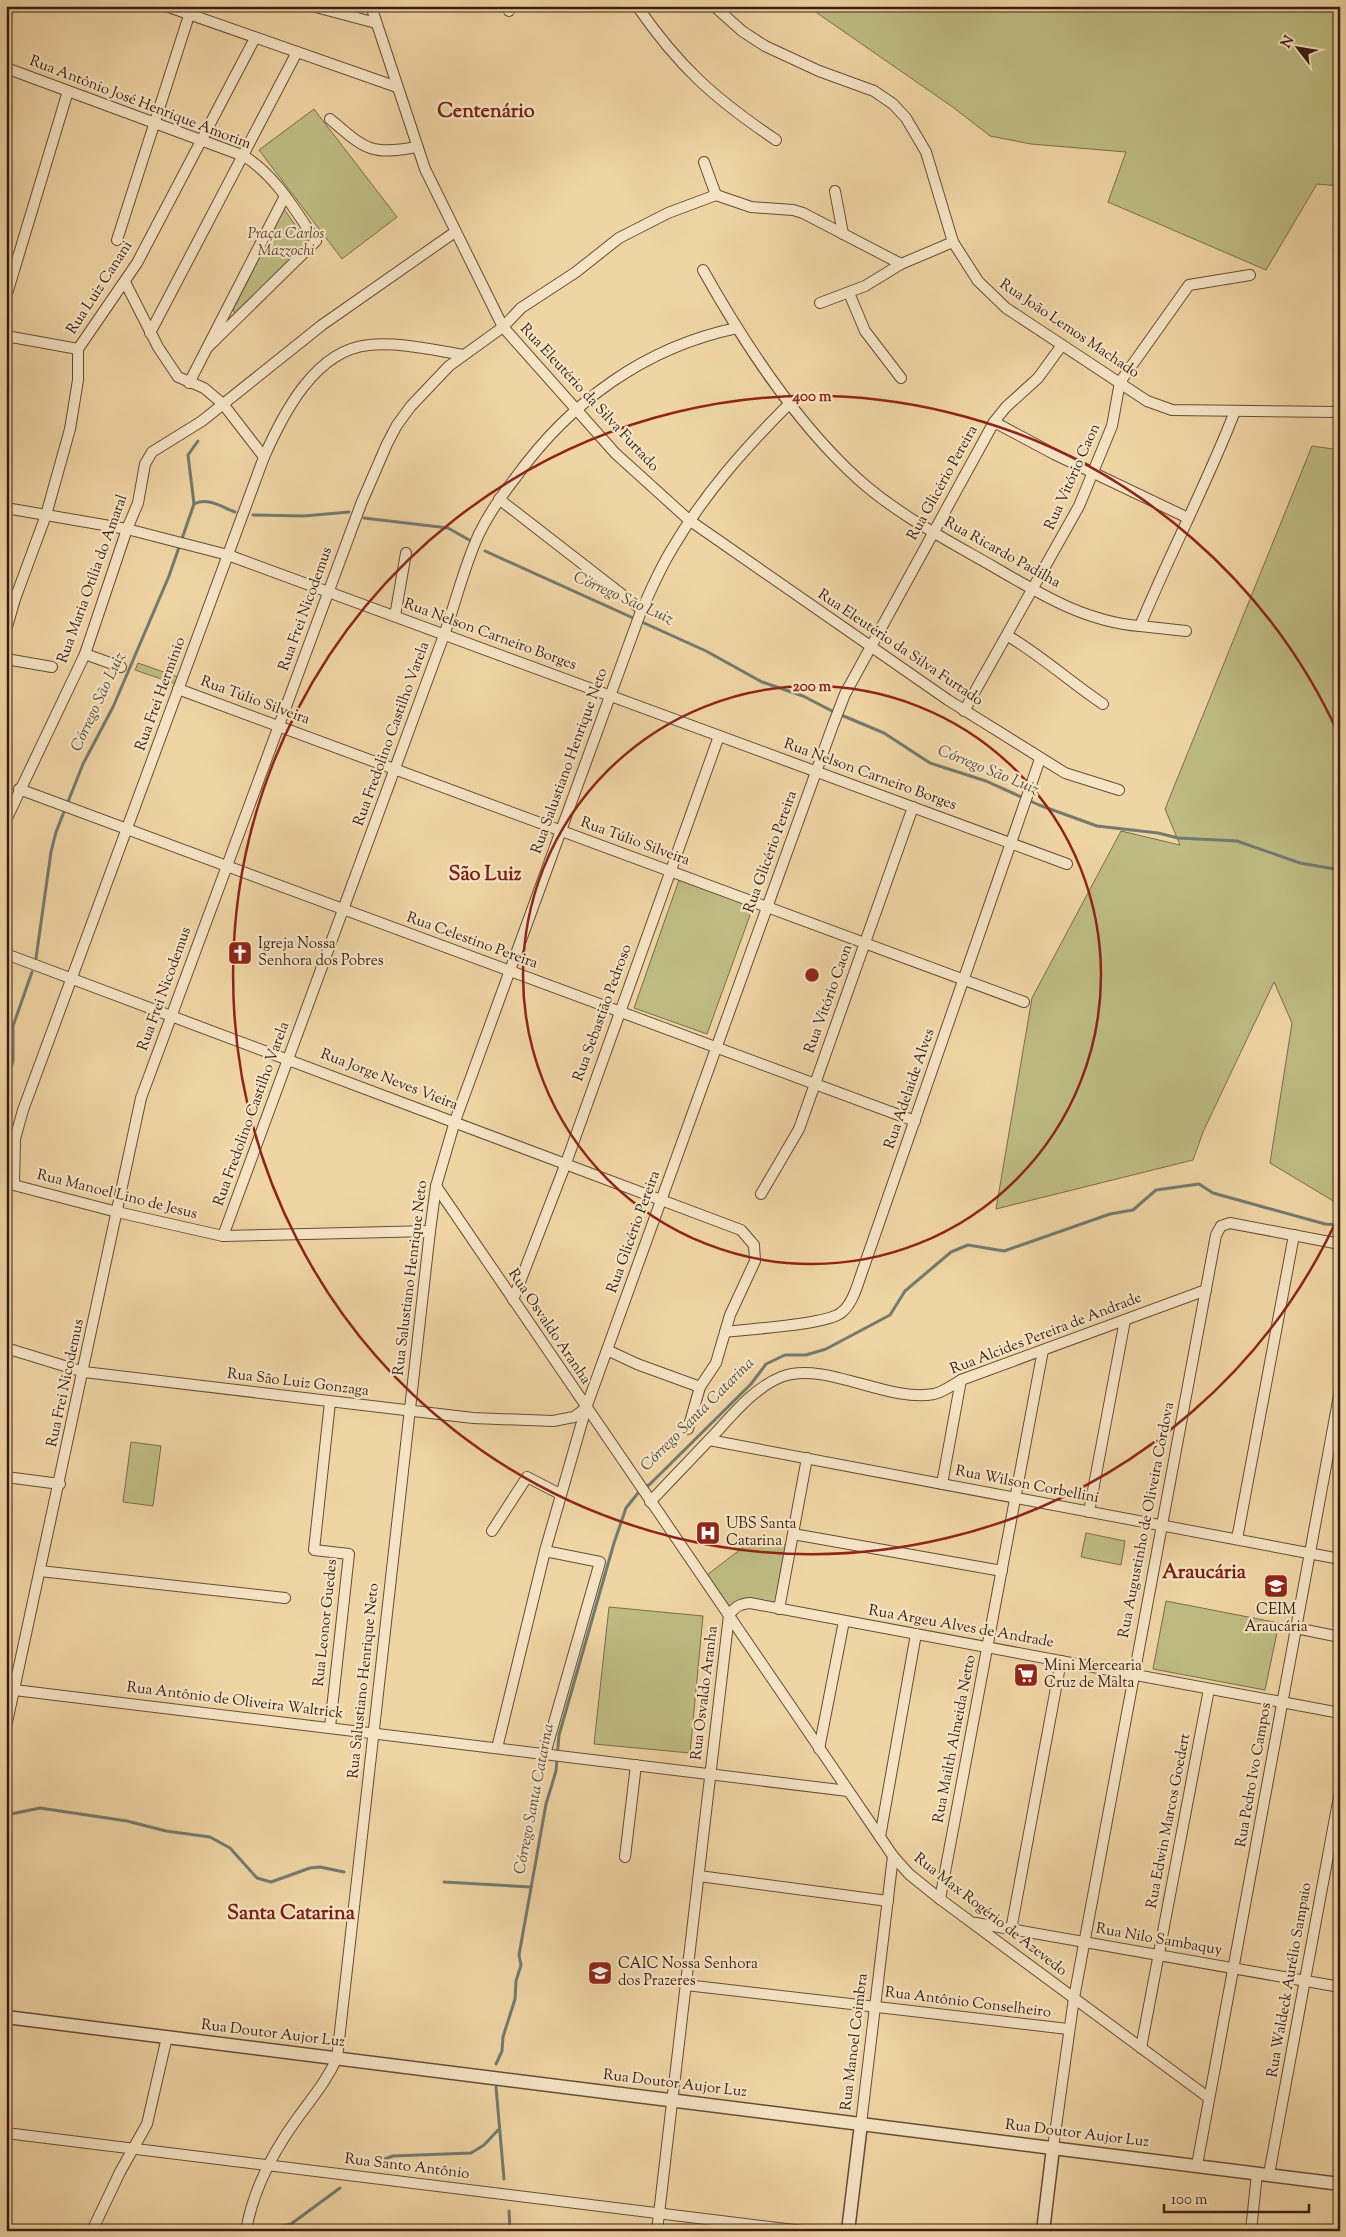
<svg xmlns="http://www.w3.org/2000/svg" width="1346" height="2237" font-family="'Sorts Mill Goudy',serif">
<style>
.green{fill:#bebc82;stroke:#7b6d4b}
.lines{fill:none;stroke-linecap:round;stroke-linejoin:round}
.stream{stroke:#737a6f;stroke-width:3}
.minor-casing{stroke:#664c38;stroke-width:12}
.tertiary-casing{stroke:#664c38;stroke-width:15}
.minor{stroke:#f5e4c4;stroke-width:10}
.tertiary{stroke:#f5e4c4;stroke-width:12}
.ring{fill:none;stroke:#8f2418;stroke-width:2.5}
.labels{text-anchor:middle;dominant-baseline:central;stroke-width:4.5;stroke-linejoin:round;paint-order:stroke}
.street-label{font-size:15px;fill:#381e14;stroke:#f5e4c4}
.park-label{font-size:15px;font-style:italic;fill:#5a4630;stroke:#f5e4c4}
.poi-label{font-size:15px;fill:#381e14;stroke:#f5e4c4;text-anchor:start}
.water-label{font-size:16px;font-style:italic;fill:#564c41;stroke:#f5e4c4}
.district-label{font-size:20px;font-weight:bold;fill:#7a1f14;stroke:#f5e4c4}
.centre{fill:#8f2418;stroke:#f5e4c4;stroke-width:2.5}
.ring-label{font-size:15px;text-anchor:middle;font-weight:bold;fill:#8f2418;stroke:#f5e4c4;stroke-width:4.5;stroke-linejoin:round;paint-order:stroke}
</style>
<rect width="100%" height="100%" fill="#f0d5a4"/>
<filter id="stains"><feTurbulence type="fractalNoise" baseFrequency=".004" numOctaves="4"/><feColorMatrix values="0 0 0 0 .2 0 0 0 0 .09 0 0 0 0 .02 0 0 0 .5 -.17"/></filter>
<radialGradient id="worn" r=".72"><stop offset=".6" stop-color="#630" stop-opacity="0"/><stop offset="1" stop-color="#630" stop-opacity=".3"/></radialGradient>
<g class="green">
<path d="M807,6H1340V186L1317,184L1266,270L1108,202L1126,152L1031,144L990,136L954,108Z"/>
<path d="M314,109L397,217L342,259L259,150Z"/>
<path d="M284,209L308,243L238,313H235L233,310Z"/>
<path d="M1312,446L1340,450V1003L1334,1009H1340V1205L1270,1163L1292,1023L1274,982L1203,1132L1193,1160L996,1209L1032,998L1121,831L1180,845L1165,809Z"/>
<path d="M138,663L178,677L176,684L135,670Z"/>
<path d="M679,880L753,907L707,1034L634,1008Z"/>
<path d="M131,1442L161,1446L153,1506L123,1502Z"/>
<path d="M1086,1533L1125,1541L1121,1565L1081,1557Z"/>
<path d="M754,1539L791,1546L779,1609L750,1603L729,1615L703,1578Z"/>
<path d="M1166,1601L1279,1623L1265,1690L1153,1669Z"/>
<path d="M609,1607L703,1616L690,1753L594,1744Z"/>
</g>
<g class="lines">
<g class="stream">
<path d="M194,504L188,455L198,441"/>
<path d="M253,515L304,516L349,512"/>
<path d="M364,518L448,528L471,541"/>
<path d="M485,551L706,651L762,682L803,696L834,712L884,733L930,763L986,781L1039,805L1097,826L1158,833L1178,838L1237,841L1300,863L1340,870"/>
<path d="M36,958L51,852L56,832L83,764L113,707L169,576L194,504C207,497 222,507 235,512"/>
<path d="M6,1084L13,1061V1026L32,972"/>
<path d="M6,1815L40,1808L127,1821L166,1831L210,1837L230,1848L257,1878L271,1882L310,1868L320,1867L344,1872"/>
<path d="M444,1882L531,1887"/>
<path d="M496,2064L502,2051L503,2037L515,1999L516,1981L521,1965L519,1955L546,1804L556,1771L559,1735L614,1543L626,1508L642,1488L649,1485L751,1384L766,1364L785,1355H806L826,1349L890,1315L905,1291L951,1252L968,1245L1004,1251L1110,1214L1133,1210L1156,1190L1199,1184L1213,1193L1325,1224L1340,1225"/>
<path d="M496,2087L504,2179"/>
<path d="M376,2162L393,2156L471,2153L484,2145L498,2130"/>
<path d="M509,2211L510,2231"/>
<path d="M260,2231L291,2224L340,2188"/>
</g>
<defs>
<g id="minor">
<path d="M166,6L397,87"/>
<path d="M312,6L376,23"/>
<path d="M371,6L425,169L503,327L615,453L689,520L948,700L1065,773L1119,790"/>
<path d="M637,6C680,68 714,98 776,140"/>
<path d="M714,6L742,31L765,46L819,71L874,91L893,104L906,118L926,152L953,242L978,281L1006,308L1147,401L1172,410L1340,412"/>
<path d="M509,11V6"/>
<path d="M6,68L244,156C276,176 295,210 316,241L208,347"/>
<path d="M330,119C364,148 370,156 416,147"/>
<path d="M704,162L716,195"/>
<path d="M835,191L843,234"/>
<path d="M117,240L192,6"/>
<path d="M703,270C744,343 795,422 858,479C898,515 947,540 994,567C1040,594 1086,622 1140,626C1170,553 1207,484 1235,411"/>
<path d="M125,282L158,347L178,377L204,388L223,404L264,457"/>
<path d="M849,293L865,331L901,378"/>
<path d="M6,297L68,91"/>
<path d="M820,303L865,286L901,264L953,242"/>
<path d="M150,333L297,52"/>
<path d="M6,336L78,349"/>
<path d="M189,383L285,196"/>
<path d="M994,422L1054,454L1188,518"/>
<path d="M499,499L642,610"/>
<path d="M6,508L127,529L228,555L1067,864"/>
<path d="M395,616L406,553"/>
<path d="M1140,626L1186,631"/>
<path d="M6,630L15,599L46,515L70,429L78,380V349L137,263L255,38"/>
<path d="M1008,636C1042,656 1070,682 1103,704"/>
<path d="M85,654L121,667"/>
<path d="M6,659L52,667"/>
<path d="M178,689L1024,1002"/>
<path d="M964,711L1079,506L1112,426L1120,382L1189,285L1250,275"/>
<path d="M19,789L915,1121"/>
<path d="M6,820L85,654L127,529L138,503L145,464L152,452L202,421L322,325L455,232"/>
<path d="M6,954L741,1230L754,1245L755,1261L730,1315L716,1363L700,1387L688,1429"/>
<path d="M6,1183L117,1212L223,1236L430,1231"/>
<path d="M14,1185L15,1139L23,1110L264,457C283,414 315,350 369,345C400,342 433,350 464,355"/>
<path d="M436,1186L893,1856L909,1874L940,1899L1209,2098"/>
<path d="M761,1194L799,1129L913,807"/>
<path d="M223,1236L444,635C456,602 464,566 479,534C489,513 502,495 516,477C570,402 645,347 737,328"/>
<path d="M513,1300L566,1163L719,736"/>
<path d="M725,1332C747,1329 828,1325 842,1312C852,1304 857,1287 861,1275L1040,759"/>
<path d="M6,1348L84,1372L473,1418L553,1421L574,1417L586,1408"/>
<path d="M607,1350L637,1364L700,1387"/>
<path d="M709,1440L1340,1559"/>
<path d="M6,1477L60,1484"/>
<path d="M942,1484L961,1380"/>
<path d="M650,1502C670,1481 690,1460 710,1439C731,1417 752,1389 781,1377C824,1360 888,1403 934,1394C943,1392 953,1385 961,1380L1206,1290"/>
<path d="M1089,1512L1125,1320"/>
<path d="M492,1531L527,1477L560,1494"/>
<path d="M793,1534L1002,1571"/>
<path d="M1237,1539L1294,1235"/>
<path d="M545,1551L600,1562L545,1754"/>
<path d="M40,1571L285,1598"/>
<path d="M779,1609L807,1458"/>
<path d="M1296,1628L1340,1637"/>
<path d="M6,1689L848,1791"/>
<path d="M6,1727L141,1098L361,504L387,444L397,425L411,406L449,366L503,327L521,308L576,272L619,238L668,213L716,195L751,207L793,210L803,213L901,264"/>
<path d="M330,1727L349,1554L314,1550L330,1402"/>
<path d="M497,1748L545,1551L586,1408L833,725L845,694L994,422L1006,407L1038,378L1062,345"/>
<path d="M819,1749L844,1621"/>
<path d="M880,1837L916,1634"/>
<path d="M625,1857L636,1765"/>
<path d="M699,1876L888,1901"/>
<path d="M940,1899L1043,1350"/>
<path d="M976,1923L1340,1987"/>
<path d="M1011,1930L1061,1661"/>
<path d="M686,1985L1068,2029"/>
<path d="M1141,2048L1209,1689"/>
<path d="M861,2124L893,1856"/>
<path d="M6,2133L803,2231"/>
<path d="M1053,2148L1074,1998L1216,1235L1221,1226L1230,1223L1340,1244"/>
<path d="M1197,2165L1340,1390"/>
<path d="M1269,2174L1340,1791"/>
<path d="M92,2231L120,2172L147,2124L167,2037"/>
<path d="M246,2231C253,2189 274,2150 299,2116C313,2097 327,2080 337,2058L430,1231L436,1186L455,1121L640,614C650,592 659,570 672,549C704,494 746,447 790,403"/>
<path d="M657,2231L729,1615C735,1607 739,1604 750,1603L1340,1713"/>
<path d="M1251,2231L1257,2173"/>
</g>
<g id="tertiary">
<path d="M6,2017L1340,2184"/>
<path d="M848,2231L861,2124"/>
<path d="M1043,2231L1053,2148"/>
</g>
</defs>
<use href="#minor" class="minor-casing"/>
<use href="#tertiary" class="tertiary-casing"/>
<use href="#minor" class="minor"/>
<use href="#tertiary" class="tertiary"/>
</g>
<g class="ring">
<circle cx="812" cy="975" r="289"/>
<path d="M1339 1215A579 579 0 1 1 1339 735"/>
</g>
<defs>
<symbol id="church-square" viewBox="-11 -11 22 22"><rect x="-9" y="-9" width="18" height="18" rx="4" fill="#8f2418" stroke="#f5e4c4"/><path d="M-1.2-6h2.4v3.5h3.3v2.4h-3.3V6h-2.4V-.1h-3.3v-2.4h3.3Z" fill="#fff"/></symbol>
<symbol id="hospital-square" viewBox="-11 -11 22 22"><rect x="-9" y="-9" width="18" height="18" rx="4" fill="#8f2418" stroke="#f5e4c4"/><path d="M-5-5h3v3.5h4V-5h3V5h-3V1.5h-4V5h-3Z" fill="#fff"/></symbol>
<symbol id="school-square" viewBox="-11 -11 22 22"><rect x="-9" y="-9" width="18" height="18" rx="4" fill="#8f2418" stroke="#f5e4c4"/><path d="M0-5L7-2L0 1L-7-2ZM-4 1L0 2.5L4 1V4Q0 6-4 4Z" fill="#fff"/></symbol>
<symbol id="supermarket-square" viewBox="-11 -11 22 22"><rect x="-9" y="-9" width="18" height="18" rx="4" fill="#8f2418" stroke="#f5e4c4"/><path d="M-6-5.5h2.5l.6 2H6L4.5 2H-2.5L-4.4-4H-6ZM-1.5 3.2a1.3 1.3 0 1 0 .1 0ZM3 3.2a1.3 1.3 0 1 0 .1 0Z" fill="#fff"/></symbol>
</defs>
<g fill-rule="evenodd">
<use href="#church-square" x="226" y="939" width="28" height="28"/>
<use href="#hospital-square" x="694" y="1519" width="28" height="28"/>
<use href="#school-square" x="1262" y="1572" width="28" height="28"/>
<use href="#supermarket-square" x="1012" y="1661" width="28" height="28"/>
<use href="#school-square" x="586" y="1959" width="28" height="28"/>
</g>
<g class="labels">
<g class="street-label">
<text transform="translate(140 103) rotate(21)">Rua Antônio José Henrique Amorim</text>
<text transform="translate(100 288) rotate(-57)">Rua Luiz Canani</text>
<text transform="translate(1069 329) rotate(34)">Rua João Lemos Machado</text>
<text transform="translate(589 398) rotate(47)">Rua Eleutério da Silva Furtado</text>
<text transform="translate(1073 477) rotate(-66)">Rua Vitório Caon</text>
<text transform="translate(943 483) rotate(-61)">Rua Glicério Pereira</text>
<text transform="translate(1002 553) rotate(29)">Rua Ricardo Padilha</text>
<text transform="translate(93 579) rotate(-70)">Rua Maria Otília do Amaral</text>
<text transform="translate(306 609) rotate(-70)">Rua Frei Nicodemus</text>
<text transform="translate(490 635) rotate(20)">Rua Nelson Carneiro Borges</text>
<text transform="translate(900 648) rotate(34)">Rua Eleutério da Silva Furtado</text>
<text transform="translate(161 694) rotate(-70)">Rua Frei Hermínio</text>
<text transform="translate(255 701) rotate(20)">Rua Túlio Silveira</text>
<text transform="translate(392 734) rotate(-70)">Rua Fredolino Castilho Varela</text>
<text transform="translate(570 761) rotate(-70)">Rua Salustiano Henrique Neto</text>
<text transform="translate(870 775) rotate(20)">Rua Nelson Carneiro Borges</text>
<text transform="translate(635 842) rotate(20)">Rua Túlio Silveira</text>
<text transform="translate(771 852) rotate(-70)">Rua Glicério Pereira</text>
<text transform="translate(472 941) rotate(20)">Rua Celestino Pereira</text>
<text transform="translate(165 989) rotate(-70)">Rua Frei Nicodemus</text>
<text transform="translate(829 999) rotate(-70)">Rua Vitório Caon</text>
<text transform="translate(603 1013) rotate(-70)">Rua Sebastião Pedroso</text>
<text transform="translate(389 1080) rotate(21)">Rua Jorge Neves Vieira</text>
<text transform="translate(910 1089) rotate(-71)">Rua Adelaide Alves</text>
<text transform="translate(252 1114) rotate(-70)">Rua Fredolino Castilho Varela</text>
<text transform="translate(117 1195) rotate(14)">Rua Manoel Lino de Jesus</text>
<text transform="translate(634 1232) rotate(-70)">Rua Glicério Pereira</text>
<text transform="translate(411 1278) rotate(-83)">Rua Salustiano Henrique Neto</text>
<text transform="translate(549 1327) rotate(56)">Rua Osvaldo Aranha</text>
<text transform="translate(1046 1334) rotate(-21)">Rua Alcides Pereira de Andrade</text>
<text transform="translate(66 1383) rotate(-78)">Rua Frei Nicodemus</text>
<text transform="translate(298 1383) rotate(7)">Rua São Luiz Gonzaga</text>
<text transform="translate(1027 1485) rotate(11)">Rua Wilson Corbellini</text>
<text transform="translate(1147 1520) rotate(-79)">Rua Augustinho de Oliveira Córdova</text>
<text transform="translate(326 1623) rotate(-84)">Rua Leonor Guedes</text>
<text transform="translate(961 1627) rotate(10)">Rua Argeu Alves de Andrade</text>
<text transform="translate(364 1681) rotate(-84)">Rua Salustiano Henrique Neto</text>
<text transform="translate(705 1693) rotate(-83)">Rua Osvaldo Aranha</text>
<text transform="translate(235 1701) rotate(7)">Rua Antônio de Oliveira Waltrick</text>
<text transform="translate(955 1739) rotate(-79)">Rua Mailth Almeida Netto</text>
<text transform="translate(1254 1775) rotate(-80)">Rua Pedro Ivo Campos</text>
<text transform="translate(1169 1821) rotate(-79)">Rua Edwin Marcos Goedert</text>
<text transform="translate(990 1915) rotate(38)">Rua Max Rogério de Azevedo</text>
<text transform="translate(1159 1940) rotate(10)">Rua Nilo Sambaquy</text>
<text transform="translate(1290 1980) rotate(-80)">Rua Waldeck Aurélio Sampaio</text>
<text transform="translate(968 2003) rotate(7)">Rua Antônio Conselheiro</text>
<text transform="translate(273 2034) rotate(7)">Rua Doutor Aujor Luz</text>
<text transform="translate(855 2042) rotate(-83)">Rua Manoel Coimbra</text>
<text transform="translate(675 2084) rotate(7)">Rua Doutor Aujor Luz</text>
<text transform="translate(1077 2134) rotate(7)">Rua Doutor Aujor Luz</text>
<text transform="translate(407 2167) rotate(7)">Rua Santo Antônio</text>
</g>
<g class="park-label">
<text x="286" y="234">Praça Carlos<tspan x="286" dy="17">Mazzochi</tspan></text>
</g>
<g class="poi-label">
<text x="258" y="944">Igreja Nossa<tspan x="258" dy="17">Senhora dos Pobres</tspan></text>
<text x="726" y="1524">UBS Santa<tspan x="726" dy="17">Catarina</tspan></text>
<text x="1276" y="1610" text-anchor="middle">CEIM<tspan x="1276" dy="17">Araucária</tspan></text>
<text x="1044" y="1666">Mini Mercearia<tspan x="1044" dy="17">Cruz de Malta</tspan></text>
<text x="618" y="1964">CAIC Nossa Senhora<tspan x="618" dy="17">dos Prazeres</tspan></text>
</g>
<g class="water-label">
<text transform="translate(623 599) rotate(24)">Córrego São Luiz</text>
<text transform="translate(99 702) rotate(-65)">Córrego São Luiz</text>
<text transform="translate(988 771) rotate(22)">Córrego São Luiz</text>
<text transform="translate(698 1415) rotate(-45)">Córrego Santa Catarina</text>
<text transform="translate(535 1799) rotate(-79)">Córrego Santa Catarina</text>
</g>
<g class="district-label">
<text x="486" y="112">Centenário</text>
<text x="485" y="875">São Luiz</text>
<text x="1204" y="1573">Araucária</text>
<text x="291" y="1914">Santa Catarina</text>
</g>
</g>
<circle cx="812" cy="975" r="8" class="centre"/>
<g class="ring-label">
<text x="812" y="401">400 m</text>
<text x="812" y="691">200 m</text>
</g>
<rect width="1346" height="2237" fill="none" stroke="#f0d5a4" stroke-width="25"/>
<rect x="8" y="8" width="1331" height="2222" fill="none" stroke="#381e14" stroke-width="2.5"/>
<rect x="12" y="12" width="1321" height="2212" fill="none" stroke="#381e14"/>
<g transform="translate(1298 48) rotate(301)" stroke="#f5e4c4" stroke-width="4" paint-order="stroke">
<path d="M0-4L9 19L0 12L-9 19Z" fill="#381e14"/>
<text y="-8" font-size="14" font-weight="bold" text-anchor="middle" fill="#381e14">N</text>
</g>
<path d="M1164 2204v8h145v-8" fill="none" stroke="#381e14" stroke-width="2.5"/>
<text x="1171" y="2204" font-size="15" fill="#381e14" stroke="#f5e4c4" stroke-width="4" paint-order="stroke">100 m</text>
<rect width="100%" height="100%" filter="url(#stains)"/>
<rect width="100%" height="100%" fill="url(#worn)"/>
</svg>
